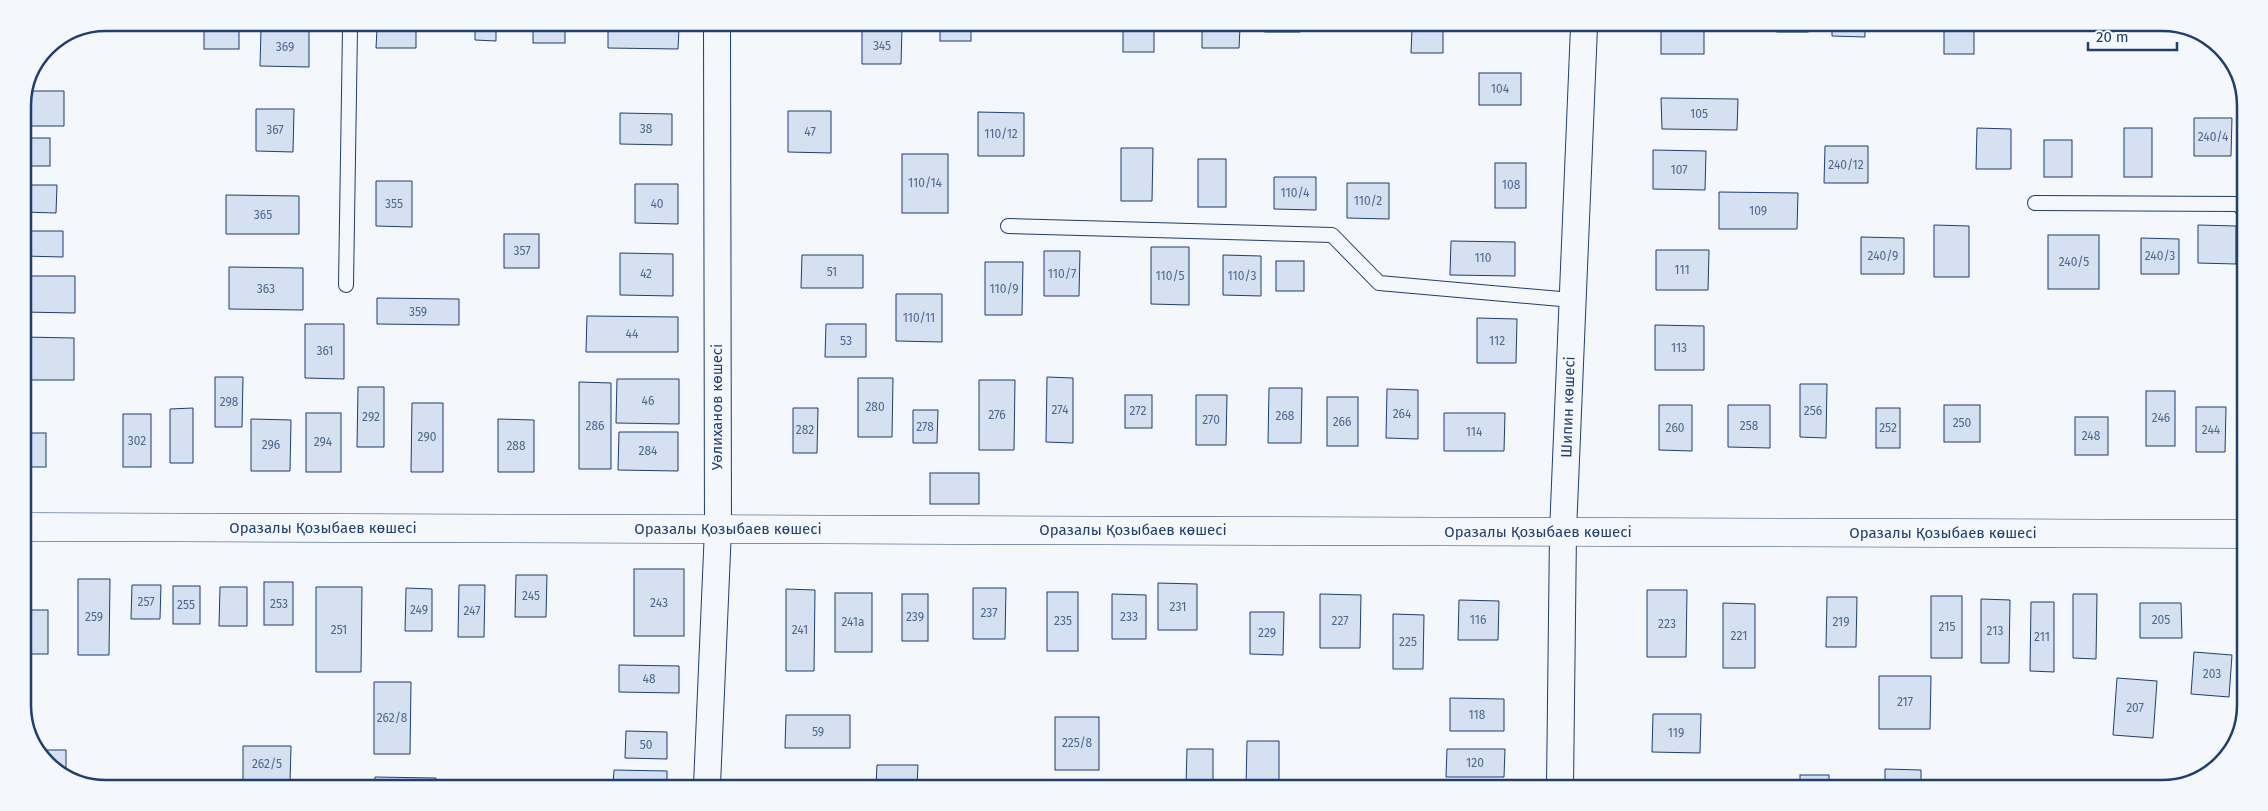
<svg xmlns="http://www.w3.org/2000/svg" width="2268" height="811" font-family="'Fira Sans',sans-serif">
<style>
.building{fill:#d5e0f0;stroke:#1d3f73}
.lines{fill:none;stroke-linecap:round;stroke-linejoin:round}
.service-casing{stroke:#1d3f73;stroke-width:16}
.minor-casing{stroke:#1d3f73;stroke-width:28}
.tertiary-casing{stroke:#1d3f73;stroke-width:29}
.service{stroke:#f4f7fb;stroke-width:14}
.minor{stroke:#f4f7fb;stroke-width:26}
.tertiary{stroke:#f4f7fb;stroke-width:28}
.labels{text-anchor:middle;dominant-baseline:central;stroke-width:4;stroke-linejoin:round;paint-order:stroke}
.number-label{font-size:12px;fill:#4b6792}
.street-label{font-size:15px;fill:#1d3f73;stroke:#f4f7fb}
.rim{fill:none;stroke:#1d3f73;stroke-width:2.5}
</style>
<rect width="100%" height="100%" fill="#f4f7fb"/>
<g class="building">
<rect x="1496" y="27" width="47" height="3"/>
<rect x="1661" y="27" width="43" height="27"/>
<rect x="1777" y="27" width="31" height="5"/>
<path d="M1832,27H1865V37L1832,36Z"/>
<rect x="1944" y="27" width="30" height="27"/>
<path d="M377,28H416V48H376Z"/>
<path d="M475,28H496V41L475,40Z"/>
<rect x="533" y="28" width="32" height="15"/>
<path d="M608,28H679L678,49L608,48Z"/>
<path d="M862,28H902L901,64H862Z"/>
<rect x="940" y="28" width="31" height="13"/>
<rect x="991" y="28" width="39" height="3"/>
<rect x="1123" y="28" width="31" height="24"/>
<path d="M1202,28H1240L1239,48H1202Z"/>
<rect x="1265" y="28" width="35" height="4"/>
<path d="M1412,28H1443V53H1411Z"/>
<rect x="204" y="29" width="35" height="20"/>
<path d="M261,29H309V67L260,66Z"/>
<rect x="1479" y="73" width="42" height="32"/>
<path d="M27,91H64V126H26Z"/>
<path d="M1661,98L1738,99L1737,130L1662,129Z"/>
<path d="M256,109H294L293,152L256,151Z"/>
<path d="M788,111H831V153L788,152Z"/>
<path d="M978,112L1024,113V156H978Z"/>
<path d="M620,113L672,114V145L620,144Z"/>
<path d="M2194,118H2232L2231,156H2194Z"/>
<path d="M1977,128L2011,129V169H1976Z"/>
<rect x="2124" y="128" width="28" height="49"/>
<rect x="23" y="138" width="27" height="28"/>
<rect x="2044" y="140" width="28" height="37"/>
<path d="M1825,146H1868V183H1824Z"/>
<path d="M1121,148H1153L1152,201H1121Z"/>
<path d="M1653,150L1706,151L1705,190L1653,189Z"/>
<rect x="902" y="154" width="46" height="59"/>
<rect x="1198" y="159" width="28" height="48"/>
<rect x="1495" y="163" width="31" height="45"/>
<path d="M1274,177H1316V210L1274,209Z"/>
<path d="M376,181H412V227L376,226Z"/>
<path d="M1347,183H1389V219L1347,218Z"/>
<path d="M635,184H678V224L635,223Z"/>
<path d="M23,185H57L56,213L23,212Z"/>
<path d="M1719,192L1798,193L1797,229H1719Z"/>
<path d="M226,195L299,196V234H226Z"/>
<path d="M1934,225L1969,226V277H1934Z"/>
<path d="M2198,225L2236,226V264L2198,263Z"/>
<path d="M23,231H63V257L23,256Z"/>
<rect x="504" y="234" width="35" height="34"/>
<rect x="2048" y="235" width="51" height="54"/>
<path d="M1861,237L1904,238V274H1861Z"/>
<path d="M2141,238L2179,239V274H2141Z"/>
<path d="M1451,241L1515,242V276L1450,275Z"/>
<path d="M1151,247H1189V305L1151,304Z"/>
<path d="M1656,250H1709L1708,290H1656Z"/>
<path d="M1044,251H1080L1079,296H1044Z"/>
<path d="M620,253L673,254V296L620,295Z"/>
<path d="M802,255H863V288H801Z"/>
<path d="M1223,255L1261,256V296L1223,295Z"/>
<rect x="1276" y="261" width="28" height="30"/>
<path d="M985,262H1023L1022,315H985Z"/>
<path d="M229,267L303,268V310L229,309Z"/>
<path d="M23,276H75V313L23,312Z"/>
<path d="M896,294H942V342L896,341Z"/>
<path d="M377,298L459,299V325L377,324Z"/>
<path d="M587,316L678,317V352H586Z"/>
<path d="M1477,318L1517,319L1516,363H1477Z"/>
<path d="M305,324H344V379L305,378Z"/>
<path d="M826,324H866V357H825Z"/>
<path d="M1655,325L1704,326V370H1655Z"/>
<path d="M23,337L74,338V380H23Z"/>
<path d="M215,377H243L242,427H215Z"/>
<path d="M1047,377L1073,378V443L1046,442Z"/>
<path d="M858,378H893L892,437H858Z"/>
<path d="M617,379H679V424L616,423Z"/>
<path d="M979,380H1015L1014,450H979Z"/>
<path d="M579,382L611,383V469H579Z"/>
<path d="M1800,384H1827L1826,438L1800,437Z"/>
<path d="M358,387H384V447H357Z"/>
<path d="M1269,388H1302L1301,443H1268Z"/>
<path d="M1387,389L1418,390V439L1386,438Z"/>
<rect x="2146" y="391" width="29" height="55"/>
<rect x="1125" y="395" width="27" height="33"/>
<path d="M1196,395H1227L1226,445H1196Z"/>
<rect x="1327" y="397" width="31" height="49"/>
<path d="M412,403H443V472H411Z"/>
<path d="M1659,405H1692V451L1659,450Z"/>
<path d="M1728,405H1770V448L1728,447Z"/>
<rect x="1944" y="405" width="36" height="37"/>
<path d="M2196,407H2226L2225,452H2196Z"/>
<path d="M193,408V463H170V409Z"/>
<path d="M793,408H818L817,453H793Z"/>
<rect x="1876" y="408" width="24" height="40"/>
<path d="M913,410H938L937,443H913Z"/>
<rect x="306" y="413" width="35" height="59"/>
<path d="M1444,413H1505L1504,451H1444Z"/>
<rect x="123" y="414" width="28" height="53"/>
<rect x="2075" y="417" width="33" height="38"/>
<path d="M251,419L291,420L290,471H251Z"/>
<path d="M498,419L534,420V472H498Z"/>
<path d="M619,432H678V471L618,470Z"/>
<rect x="23" y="433" width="23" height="34"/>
<rect x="930" y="473" width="49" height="31"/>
<rect x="634" y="569" width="50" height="67"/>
<path d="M516,575H547L546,617H515Z"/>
<path d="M78,579H110L109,655H78Z"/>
<rect x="264" y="582" width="29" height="43"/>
<path d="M1158,583L1197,584V630H1158Z"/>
<path d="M132,585H161L160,619H131Z"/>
<path d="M459,585H485L484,637H458Z"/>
<rect x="173" y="586" width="27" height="38"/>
<path d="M220,587H247V626H219Z"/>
<path d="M316,587H362L361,672H316Z"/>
<path d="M406,588L432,589V631H405Z"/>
<path d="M973,588H1006L1005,639H973Z"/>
<path d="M786,589L815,590L814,671H786Z"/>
<path d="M1647,590H1687L1686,657H1647Z"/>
<rect x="1047" y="592" width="31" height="59"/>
<rect x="835" y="593" width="37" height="59"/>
<rect x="902" y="594" width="26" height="47"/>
<path d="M1112,594L1146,595V639H1112Z"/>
<path d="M1320,594L1361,595L1360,648H1320Z"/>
<path d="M2073,594H2097L2096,659L2073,658Z"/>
<rect x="1931" y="596" width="31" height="62"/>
<path d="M1827,597H1857L1856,647H1826Z"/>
<path d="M1981,599L2010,600L2009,663H1981Z"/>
<path d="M1459,600L1499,601L1498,640H1458Z"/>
<path d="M2031,602H2054V672L2030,671Z"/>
<path d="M1723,603L1755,604V668H1723Z"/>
<path d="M2140,603H2181L2182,638H2140Z"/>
<rect x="23" y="610" width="25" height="44"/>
<path d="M1250,612H1284L1283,655L1250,654Z"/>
<path d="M1393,614L1424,615L1423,669H1393Z"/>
<path d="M2194,652L2232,655L2229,697L2191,694Z"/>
<path d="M619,665L679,666V693L619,692Z"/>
<path d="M1879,676H1931L1930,729H1879Z"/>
<path d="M2117,678L2157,681L2153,738L2113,735Z"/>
<path d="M374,682H411L410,754H374Z"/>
<path d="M1450,698L1504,699V731H1450Z"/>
<path d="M1653,714H1701L1700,753L1652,752Z"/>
<path d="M786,715H850V748H785Z"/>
<rect x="1055" y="717" width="44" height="53"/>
<path d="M626,731L667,732V759L625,758Z"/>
<path d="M1247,741H1279V787H1246Z"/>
<path d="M243,746H291L290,783L243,782Z"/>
<path d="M1187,749H1213V787L1186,786Z"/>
<path d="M1447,749H1505L1504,777H1446Z"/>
<path d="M38,750H66V775L40,756Z"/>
<path d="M877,765H918L917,786H876Z"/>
<path d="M1885,769L1921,770V788H1885Z"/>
<path d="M614,770L667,771V785H613Z"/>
<rect x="1800" y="775" width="29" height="13"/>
<path d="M375,777L436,778V785H375Z"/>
<rect x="822" y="780" width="27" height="6"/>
<path d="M1655,780L1702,781V788L1655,787Z"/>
</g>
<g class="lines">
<defs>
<g id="service">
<path d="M2035,203L2238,204L2245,212"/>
<path d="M1008,226L1332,235L1379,283L1572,300"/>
<path d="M346,285L350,29"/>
</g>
<g id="minor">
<path d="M707,785L718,529L717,28"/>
<path d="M1560,787L1563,532L1584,27"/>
</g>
<path id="tertiary" d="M23,527L2242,534"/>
</defs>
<use href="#service" class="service-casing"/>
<use href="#minor" class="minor-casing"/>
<use href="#tertiary" class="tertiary-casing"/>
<use href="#service" class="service"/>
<use href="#minor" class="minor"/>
<use href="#tertiary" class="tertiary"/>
</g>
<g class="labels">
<g class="number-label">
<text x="882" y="46">345</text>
<text x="285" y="47">369</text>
<text x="1500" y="89">104</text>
<text x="1699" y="114">105</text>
<text x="646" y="129">38</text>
<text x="275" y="130">367</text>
<text x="810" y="132">47</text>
<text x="1001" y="134">110/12</text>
<text x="2213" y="137">240/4</text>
<text x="1846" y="165">240/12</text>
<text x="1679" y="170">107</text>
<text x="925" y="183">110/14</text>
<text x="1511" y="185">108</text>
<text x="1295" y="193">110/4</text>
<text x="1368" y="201">110/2</text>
<text x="394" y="204">355</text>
<text x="657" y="204">40</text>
<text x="1758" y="211">109</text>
<text x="263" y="215">365</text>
<text x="522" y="251">357</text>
<text x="1883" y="256">240/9</text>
<text x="2160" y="256">240/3</text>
<text x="1483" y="258">110</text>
<text x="2074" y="262">240/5</text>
<text x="1682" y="270">111</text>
<text x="832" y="272">51</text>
<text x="646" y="274">42</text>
<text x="1062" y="274">110/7</text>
<text x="1170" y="276">110/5</text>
<text x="1242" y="276">110/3</text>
<text x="266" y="289">363</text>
<text x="1004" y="289">110/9</text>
<text x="418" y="312">359</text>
<text x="919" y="318">110/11</text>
<text x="632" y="334">44</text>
<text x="846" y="341">53</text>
<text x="1497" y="341">112</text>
<text x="1679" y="348">113</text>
<text x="325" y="351">361</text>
<text x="648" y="401">46</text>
<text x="229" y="402">298</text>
<text x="875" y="407">280</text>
<text x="1060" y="410">274</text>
<text x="1138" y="411">272</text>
<text x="1813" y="411">256</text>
<text x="1402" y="414">264</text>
<text x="997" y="415">276</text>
<text x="1285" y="416">268</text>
<text x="371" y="417">292</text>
<text x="2161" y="418">246</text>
<text x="1211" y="420">270</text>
<text x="1342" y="422">266</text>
<text x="1962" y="423">250</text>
<text x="595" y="426">286</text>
<text x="1749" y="426">258</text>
<text x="925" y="427">278</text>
<text x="1675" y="428">260</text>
<text x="1888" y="428">252</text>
<text x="805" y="430">282</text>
<text x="2211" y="430">244</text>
<text x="1474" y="432">114</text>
<text x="2091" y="436">248</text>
<text x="427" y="437">290</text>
<text x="137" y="441">302</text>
<text x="323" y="442">294</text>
<text x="271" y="445">296</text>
<text x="516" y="446">288</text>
<text x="648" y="451">284</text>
<text x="531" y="596">245</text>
<text x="146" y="602">257</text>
<text x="659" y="603">243</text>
<text x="279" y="604">253</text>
<text x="186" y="605">255</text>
<text x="1178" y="607">231</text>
<text x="419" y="610">249</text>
<text x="472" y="611">247</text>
<text x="989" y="613">237</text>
<text x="94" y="617">259</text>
<text x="915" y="617">239</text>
<text x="1129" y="617">233</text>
<text x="1478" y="620">116</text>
<text x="2161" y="620">205</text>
<text x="1063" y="621">235</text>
<text x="1340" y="621">227</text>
<text x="853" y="622">241а</text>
<text x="1841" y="622">219</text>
<text x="1667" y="624">223</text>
<text x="1947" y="627">215</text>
<text x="339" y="630">251</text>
<text x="800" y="630">241</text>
<text x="1995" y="631">213</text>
<text x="1267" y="633">229</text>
<text x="1739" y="636">221</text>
<text x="2042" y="637">211</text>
<text x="1408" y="642">225</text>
<text x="2212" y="674">203</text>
<text x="649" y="679">48</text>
<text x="1905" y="702">217</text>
<text x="2135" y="708">207</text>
<text x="1477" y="715">118</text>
<text x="392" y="718">262/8</text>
<text x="818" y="732">59</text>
<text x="1676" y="733">119</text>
<text x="1077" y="743">225/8</text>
<text x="646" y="745">50</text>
<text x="1475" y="763">120</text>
<text x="267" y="764">262/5</text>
</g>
<g class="street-label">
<text transform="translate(717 407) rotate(-90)">Уәлиханов көшесі</text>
<text transform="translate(1568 407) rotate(-88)">Шипин көшесі</text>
<text x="323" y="528">Оразалы Қозыбаев көшесі</text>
<text x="728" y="529">Оразалы Қозыбаев көшесі</text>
<text x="1133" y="530">Оразалы Қозыбаев көшесі</text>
<text x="1538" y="532">Оразалы Қозыбаев көшесі</text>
<text x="1943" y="533">Оразалы Қозыбаев көшесі</text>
</g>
</g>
<path d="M0 0H2268V811H0ZM106 31H2162A75 75 0 0 1 2237 106V705A75 75 0 0 1 2162 780H106A75 75 0 0 1 31 705V106A75 75 0 0 1 106 31Z" fill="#f4f7fb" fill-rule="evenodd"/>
<path class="rim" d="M106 31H2162A75 75 0 0 1 2237 106V705A75 75 0 0 1 2162 780H106A75 75 0 0 1 31 705V106A75 75 0 0 1 106 31Z"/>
<path d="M2088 42v8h89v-8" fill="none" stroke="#1d3f73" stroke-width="2.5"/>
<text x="2096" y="42" font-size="15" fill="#1d3f73" stroke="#f4f7fb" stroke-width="4" paint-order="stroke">20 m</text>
</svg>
